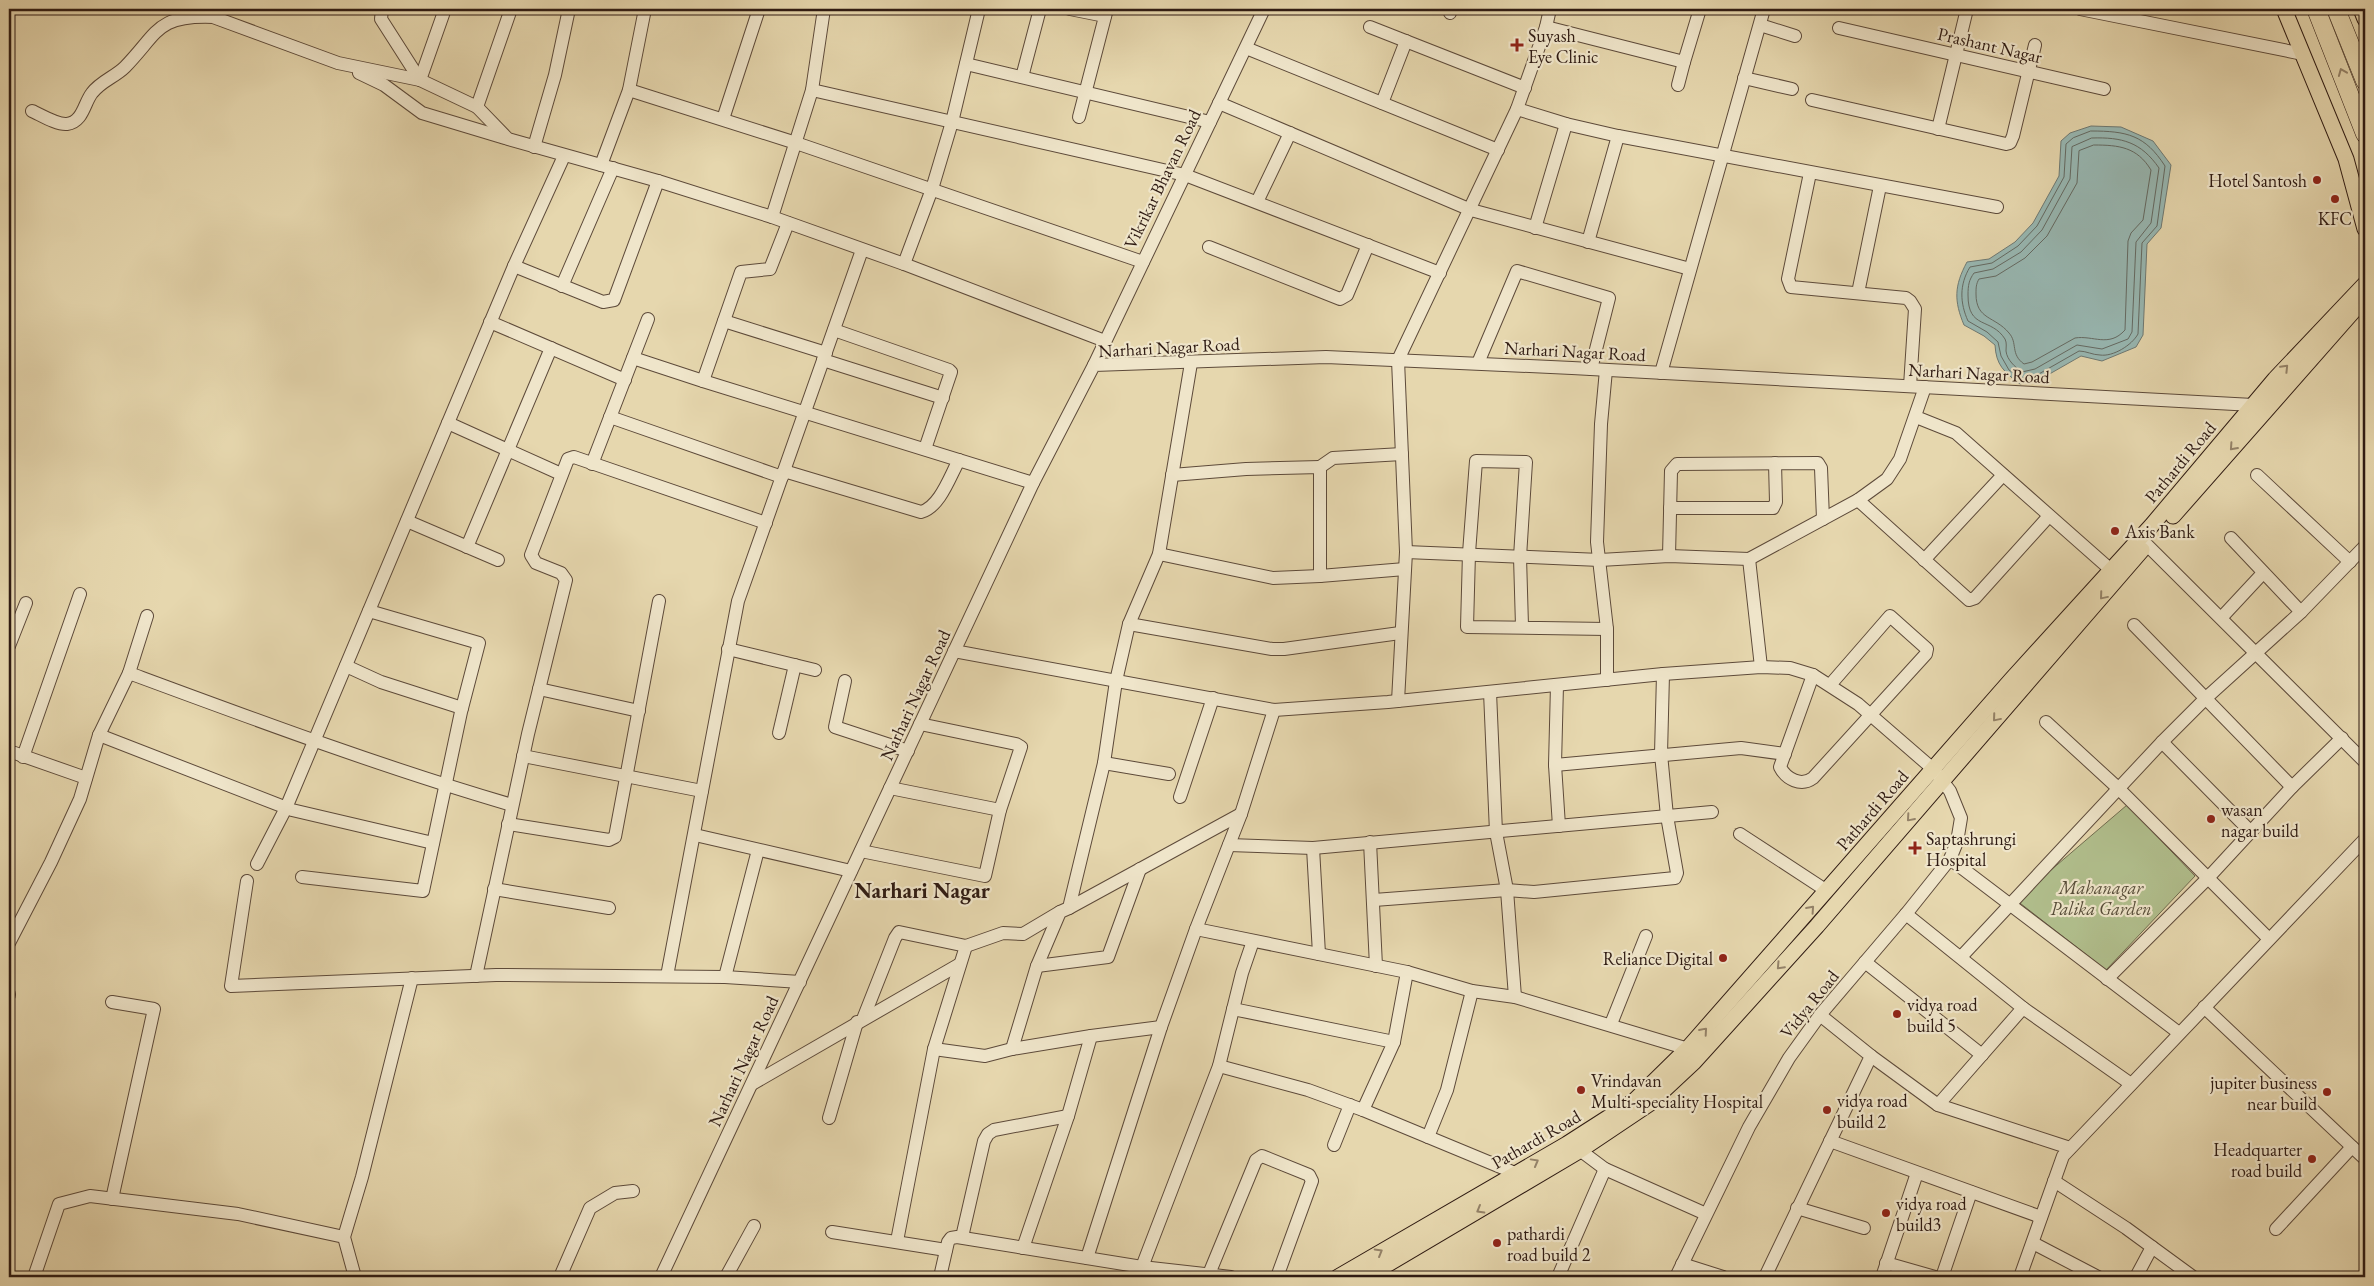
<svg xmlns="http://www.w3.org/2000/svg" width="2374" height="1286" font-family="'EB Garamond',serif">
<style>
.green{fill:#b1bf8d;stroke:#706d50}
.water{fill:#98b8b3;stroke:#6e7973}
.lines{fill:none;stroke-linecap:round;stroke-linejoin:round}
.shore{stroke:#646a63;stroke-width:1}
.minor-casing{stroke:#5d4a3a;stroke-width:14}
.major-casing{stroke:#2f1b13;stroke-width:17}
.highway-casing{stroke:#2f1b13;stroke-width:19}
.minor{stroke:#efe5ca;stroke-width:12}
.major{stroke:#e6d7ae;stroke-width:15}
.highway{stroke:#e6d7ae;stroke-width:18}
.oneway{stroke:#948268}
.poi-dot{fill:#8f2418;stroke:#efe5ca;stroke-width:2}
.labels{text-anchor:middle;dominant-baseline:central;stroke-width:4.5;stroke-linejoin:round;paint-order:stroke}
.poi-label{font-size:18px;fill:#2f1b13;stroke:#efe5ca;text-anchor:start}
.street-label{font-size:18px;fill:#2f1b13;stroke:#efe5ca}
.park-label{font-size:18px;font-style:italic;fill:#564c38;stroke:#efe5ca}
.district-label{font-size:22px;font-weight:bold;fill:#2f1b13;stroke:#efe5ca}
</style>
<rect width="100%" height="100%" fill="#e6d7ae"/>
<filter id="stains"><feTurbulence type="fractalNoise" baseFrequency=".004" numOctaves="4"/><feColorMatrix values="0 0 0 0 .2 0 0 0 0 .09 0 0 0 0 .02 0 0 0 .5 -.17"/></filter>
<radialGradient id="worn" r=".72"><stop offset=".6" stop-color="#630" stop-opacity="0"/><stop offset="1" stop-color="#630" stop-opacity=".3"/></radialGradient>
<path class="green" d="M2127,805L2195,876L2106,970L2016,900Z"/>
<path class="water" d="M2091,126L2121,127L2153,141L2171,165L2161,228L2147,244L2143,335L2136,347L2102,361L2081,356L2039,380L2020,384C2004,372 1996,365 1995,345L1984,336L1964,325C1954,301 1954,286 1967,262L1989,259L2015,242L2033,223L2059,176L2061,141L2070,133Z"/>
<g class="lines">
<g class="shore">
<path d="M2091,131C2127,131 2145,135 2165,166L2157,226L2142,243L2138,334C2132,345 2113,357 2100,355C2093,355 2086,351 2079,351L2037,375L2021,378L2009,370L2001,356L1998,342L1987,332L1968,321C1960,303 1959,285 1970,267L1992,263L2018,246L2037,226L2064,177L2066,144L2073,138Z"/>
<path d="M2092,138C2122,137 2141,142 2159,168L2151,223L2136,242L2132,332L2128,339L2102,349L2077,345L2035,369L2022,372C2015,367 2007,360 2006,351C2006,347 2007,343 2005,339C1991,317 1968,330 1968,295C1968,285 1969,280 1974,273L1993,269L2021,252L2042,230L2070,179L2072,147Z"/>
<path d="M2094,145C2119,145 2137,147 2151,170L2143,220L2131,233L2128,241L2125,330C2109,348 2093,335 2075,338L2032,362L2024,364C2010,354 2018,343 2009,333C1995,316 1976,320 1976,294C1976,288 1976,284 1979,279L1996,276L2025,258L2047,236L2077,183L2079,151Z"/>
</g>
<defs>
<g id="minor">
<path d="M382,9L381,19L420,80"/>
<path d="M511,9L477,107L508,139L658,181L772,217L904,264L1105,341"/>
<path d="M1070,9L1105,16"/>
<path d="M2080,9L2303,54"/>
<path d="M1450,13L1451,9"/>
<path d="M1760,25L1795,36"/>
<path d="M1370,27L1525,88"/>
<path d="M1546,27L1684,62L1700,9"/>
<path d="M1839,28L2104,89"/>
<path d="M1246,48L1498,150"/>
<path d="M966,64L1210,122"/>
<path d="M359,73L384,85L422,113L505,138"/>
<path d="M1022,77L1040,9"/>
<path d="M1744,78L1792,89"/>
<path d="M420,80L445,9"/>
<path d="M1678,85L1684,62"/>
<path d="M629,90L796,143L1143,262"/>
<path d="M812,90L1185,175L1440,273"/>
<path d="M1812,100L2006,144L2010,143L2013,136L2035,45"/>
<path d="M1219,103L1471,210L1690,269"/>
<path d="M1382,103L1406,41"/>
<path d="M1517,109L1566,124L1618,136L1997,207"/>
<path d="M32,111C41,115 57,125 67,124C83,122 84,103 92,93C101,81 115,77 125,67C159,32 156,15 213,17L338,63L420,80L477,107"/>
<path d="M1079,117L1107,9"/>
<path d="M723,119L759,9"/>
<path d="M1938,129L1967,9"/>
<path d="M534,147L555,75L569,9"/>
<path d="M601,165L629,90L645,9"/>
<path d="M1810,173L1788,279L1791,287L1906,298L1910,301L1915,309L1910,386"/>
<path d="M1257,202L1290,133"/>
<path d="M772,217L812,90L824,9"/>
<path d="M1535,228L1566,124"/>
<path d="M1588,242L1618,136"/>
<path d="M1209,247L1340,299L1347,295L1368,245"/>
<path d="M904,264L932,189L952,122L979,9"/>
<path d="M514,266L603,302L614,300L658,181"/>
<path d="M562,286L613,168"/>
<path d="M1858,293L1880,186"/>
<path d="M724,321L826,353"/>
<path d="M490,322L625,380"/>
<path d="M834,330L949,370L951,372L925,449"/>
<path d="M633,358L703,381L1033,483"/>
<path d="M823,360L943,398"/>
<path d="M1478,363L1517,271L1609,298L1591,369"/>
<path d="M1094,365L1264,9"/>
<path d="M1606,370L1601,424L1597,542L1607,629V680"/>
<path d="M1661,373L1764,9"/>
<path d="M703,381L741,272L770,269L788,223"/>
<path d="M610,417L782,477"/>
<path d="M1916,417L1956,433L2111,570"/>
<path d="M448,423L561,474"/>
<path d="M592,464L648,319"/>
<path d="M1320,467L1333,458L1402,454"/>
<path d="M784,471L921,512C940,507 950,476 959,460"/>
<path d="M1172,475L1246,469L1320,467V576"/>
<path d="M2257,475L2350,562"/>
<path d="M1858,500L1969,600L1975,598L2049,516"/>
<path d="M1670,508H1773L1776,502L1775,463"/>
<path d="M407,521L498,560"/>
<path d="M2140,538L2365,762"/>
<path d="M2231,538L2301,612"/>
<path d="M467,547L551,348"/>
<path d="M1406,552L1600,560L1669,556L1749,559L1858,500L1887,479L1900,459L1925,387"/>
<path d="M1159,554L1273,578L1320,576L1405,569"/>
<path d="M1669,556L1671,471L1677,464L1818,463L1821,468L1823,519"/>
<path d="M1749,559L1761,667"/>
<path d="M1924,560L2003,475"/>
<path d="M2222,617L2263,573"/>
<path d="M1129,624L1272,649H1284L1400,633"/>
<path d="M2134,625L2292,787"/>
<path d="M1522,626L1520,557L1526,462L1476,461L1469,553L1467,627L1607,629"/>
<path d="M9,646L26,603"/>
<path d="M728,649L815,670"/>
<path d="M954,651L1274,710L1388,702L1663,674L1761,667L1790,668L1813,675L1858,704L1933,769L1950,791L1961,818L1957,842L1950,859L1906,914L1820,1015L1789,1058L1749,1127L1676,1277"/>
<path d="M346,666L381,682L462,708"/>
<path d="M129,673C256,720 382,767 512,805"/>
<path d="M1813,675L1780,767C1786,779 1801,787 1813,778L1926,654L1927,649L1890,616L1830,685"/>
<path d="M845,681L835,727L908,751"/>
<path d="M1557,685L1555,765L1559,826"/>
<path d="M539,689L639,711"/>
<path d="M1490,692L1496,832L1507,890L1515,997"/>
<path d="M1398,701L1406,552L1398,360L1517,109L1546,27L1550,9"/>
<path d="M2046,722L2119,789L2269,939"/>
<path d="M779,733L795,665"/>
<path d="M99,735L292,810L433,843"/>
<path d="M2162,742L2251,832"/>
<path d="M9,751L86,778"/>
<path d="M523,756L702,791"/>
<path d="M23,757L80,594"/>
<path d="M1104,763L1169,774"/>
<path d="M1555,765L1741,748L1785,754"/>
<path d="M890,788L1000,810"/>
<path d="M1180,797L1213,698"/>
<path d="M508,824L609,840L615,837L659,601"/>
<path d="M1740,834L1827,891"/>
<path d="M695,835L851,871"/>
<path d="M1370,842L1376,966"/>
<path d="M1229,845L1313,848L1712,812"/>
<path d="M1313,848L1319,954"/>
<path d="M861,851L985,876L1000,810L1021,747L1016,744L920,724"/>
<path d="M1950,859L2179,1033"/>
<path d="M257,864L286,808L514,266L564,156"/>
<path d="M302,877L423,891L461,712L479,643L369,611"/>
<path d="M247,881L231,986L496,975L725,977L800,982"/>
<path d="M494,889L609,908"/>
<path d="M1374,900L1507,890L1534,892L1675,878L1677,873L1667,816L1661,754L1663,674"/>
<path d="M1069,908L1241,814"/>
<path d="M1906,914L2023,1008L2131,1084"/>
<path d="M1196,929L1407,972L1472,991L1515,997L1695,1051"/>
<path d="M9,943L51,862L80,799L99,735L129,673L147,616"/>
<path d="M1961,957L2162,742L2206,698L2301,612L2365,546"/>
<path d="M1865,962L1982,1055"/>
<path d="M1037,966L1108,957L1140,869"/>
<path d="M476,976L528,734L566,580L561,573L536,563L531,555L568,459L574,457L766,523"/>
<path d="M667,976L738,601L862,250"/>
<path d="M725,977L758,850"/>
<path d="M2107,979L2208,878L2292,787L2342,738"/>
<path d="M9,994V995"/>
<path d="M2204,1007L2365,1159"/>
<path d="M1233,1009L1394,1042"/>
<path d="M863,1019L895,938L899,932L966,946L1003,933L1023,934L1060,912"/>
<path d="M1611,1024L1646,936"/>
<path d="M934,1049L985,1056L1012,1049L1091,1036L1161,1027"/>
<path d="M1012,1049L1037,966L1060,912L1069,908L1104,763L1116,681L1129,624L1159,554L1191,363"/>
<path d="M1871,1056L1938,1105L2070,1148"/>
<path d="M1219,1066L1308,1090L1363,1110L1515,1173L1521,1177"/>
<path d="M752,1084L960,964"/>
<path d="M1938,1105L2023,1008"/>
<path d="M1363,1110L1394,1042L1407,972"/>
<path d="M829,1118L857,1022"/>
<path d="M1428,1137L1447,1090L1472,991"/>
<path d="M1830,1141L2041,1217"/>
<path d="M1334,1145L1350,1105"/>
<path d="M1573,1145L1605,1169L1706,1214"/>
<path d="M2054,1181L2126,1228L2193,1277"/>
<path d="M112,1199L154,1009L112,1002"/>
<path d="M1797,1208L1864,1228"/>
<path d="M2276,1229L2352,1147"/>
<path d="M832,1232L946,1250"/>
<path d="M962,1237L984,1141L988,1134L994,1130L1068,1116"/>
<path d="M897,1241L934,1049L966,946"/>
<path d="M2033,1243L2098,1277"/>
<path d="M1023,1248L1068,1116L1091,1036"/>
<path d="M1087,1258L1161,1027L1196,929L1241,814L1274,710"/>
<path d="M1886,1263L1935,1277"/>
<path d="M1682,1264L1723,1277"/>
<path d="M1142,1267L1219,1066L1242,973L1253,941"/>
<path d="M1209,1274L1256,1160L1262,1156L1309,1175L1312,1181L1277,1277"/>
<path d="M34,1277L59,1204L90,1196L238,1214L344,1237"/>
<path d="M355,1277L344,1237L362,1177L412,978"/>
<path d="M560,1277L590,1208L615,1193L633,1191"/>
<path d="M661,1277L1033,483L1094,365L1326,357L1572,368L2253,405L2260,408"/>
<path d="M726,1277L754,1226"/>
<path d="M940,1277L948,1242L951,1238L957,1237L1142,1267L1231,1277"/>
<path d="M1558,1277L1605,1169"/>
<path d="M1765,1277L1871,1056L1820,1015"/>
<path d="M1882,1277L1917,1173"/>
<path d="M1942,1277L1971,1192"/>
<path d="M2020,1277L2063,1156L2365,839"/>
<path d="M2136,1277L2152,1247"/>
</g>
<g id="major">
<path d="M2284,9L2346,159L2365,229"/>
<path d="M2361,9L2365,19"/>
<path d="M2173,516L2364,299"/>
<path d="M1338,1277L1567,1144L1634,1101L1689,1047L2011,680L2152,525L2275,379L2365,284"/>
<path d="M1366,1277L1579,1151L1649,1104L1694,1062L1817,926L2142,550"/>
</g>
<g id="highway">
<path d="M2316,9L2365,134"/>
<path d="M2336,9L2365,81"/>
</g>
</defs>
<use href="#minor" class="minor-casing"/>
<use href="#major" class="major-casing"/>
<use href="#highway" class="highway-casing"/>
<use href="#minor" class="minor"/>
<use href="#major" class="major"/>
<use href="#highway" class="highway"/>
</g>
<defs><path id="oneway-chevron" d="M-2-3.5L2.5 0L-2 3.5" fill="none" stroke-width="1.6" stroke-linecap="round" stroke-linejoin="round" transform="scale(1.25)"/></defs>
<g class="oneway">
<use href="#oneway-chevron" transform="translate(2342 72) rotate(-112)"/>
<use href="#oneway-chevron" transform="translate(2285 368) rotate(-46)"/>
<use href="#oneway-chevron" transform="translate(2233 447) rotate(132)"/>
<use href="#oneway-chevron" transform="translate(2103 596) rotate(130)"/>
<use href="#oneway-chevron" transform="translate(1996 718) rotate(130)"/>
<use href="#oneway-chevron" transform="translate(1910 818) rotate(131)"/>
<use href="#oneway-chevron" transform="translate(1811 909) rotate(-48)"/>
<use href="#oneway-chevron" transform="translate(1780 966) rotate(133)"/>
<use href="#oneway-chevron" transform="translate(1704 1031) rotate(-49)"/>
<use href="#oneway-chevron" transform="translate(1535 1162) rotate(-29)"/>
<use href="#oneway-chevron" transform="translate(1480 1210) rotate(150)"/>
<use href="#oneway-chevron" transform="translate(1379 1252) rotate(-30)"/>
</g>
<g class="poi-dot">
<path d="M1514.5 37.5h5v5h5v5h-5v5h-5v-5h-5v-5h5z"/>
<circle cx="2317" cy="180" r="5"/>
<circle cx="2335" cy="199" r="5"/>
<circle cx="2115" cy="531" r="5"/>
<circle cx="2211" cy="819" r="5"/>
<path d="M1912.5 840.5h5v5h5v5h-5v5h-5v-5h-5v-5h5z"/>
<circle cx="1723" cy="958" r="5"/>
<circle cx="1897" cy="1014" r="5"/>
<circle cx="1581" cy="1090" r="5"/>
<circle cx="2327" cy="1092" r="5"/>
<circle cx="1827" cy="1110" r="5"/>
<circle cx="2312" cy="1159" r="5"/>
<circle cx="1886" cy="1213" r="5"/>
<circle cx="1497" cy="1243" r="5"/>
</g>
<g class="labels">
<g class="poi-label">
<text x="1528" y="35">Suyash<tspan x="1528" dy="21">Eye Clinic</tspan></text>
<text x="2307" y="180" text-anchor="end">Hotel Santosh</text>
<text x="2335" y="218" text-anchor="middle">KFC</text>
<text x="2125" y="531">Axis Bank</text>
<text x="2221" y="809">wasan<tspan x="2221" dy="21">nagar build</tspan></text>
<text x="1926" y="838">Saptashrungi<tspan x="1926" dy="21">Hospital</tspan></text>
<text x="1713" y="958" text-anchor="end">Reliance Digital</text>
<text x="1907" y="1004">vidya road<tspan x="1907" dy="21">build 5</tspan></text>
<text x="1591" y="1080">Vrindavan<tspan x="1591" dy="21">Multi-speciality Hospital</tspan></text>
<text x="2317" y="1082" text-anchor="end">jupiter business<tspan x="2317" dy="21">near build</tspan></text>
<text x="1837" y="1100">vidya road<tspan x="1837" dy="21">build 2</tspan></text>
<text x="2302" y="1149" text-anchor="end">Headquarter<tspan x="2302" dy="21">road build</tspan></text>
<text x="1896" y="1203">vidya road<tspan x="1896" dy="21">build3</tspan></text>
<text x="1507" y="1233">pathardi<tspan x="1507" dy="21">road build 2</tspan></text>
</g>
<g class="street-label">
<text transform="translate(1990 45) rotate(13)">Prashant Nagar</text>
<text transform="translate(1162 179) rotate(-64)">Vikrikar Bhavan Road</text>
<text transform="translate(1169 347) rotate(-3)">Narhari Nagar Road</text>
<text transform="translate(1575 351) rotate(3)">Narhari Nagar Road</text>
<text transform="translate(1979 373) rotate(3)">Narhari Nagar Road</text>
<text transform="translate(2180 462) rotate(-50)">Pathardi Road</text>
<text transform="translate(915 695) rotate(-65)">Narhari Nagar Road</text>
<text transform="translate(1872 810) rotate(-49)">Pathardi Road</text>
<text transform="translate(1809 1004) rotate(-51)">Vidya Road</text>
<text transform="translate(743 1061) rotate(-65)">Narhari Nagar Road</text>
<text transform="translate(1536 1139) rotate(-30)">Pathardi Road</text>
</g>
<g class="park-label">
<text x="2101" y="887">Mahanagar<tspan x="2101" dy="21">Palika Garden</tspan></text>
</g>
<g class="district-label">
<text x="922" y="890">Narhari Nagar</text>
</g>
</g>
<rect width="2374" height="1286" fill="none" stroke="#e6d7ae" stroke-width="30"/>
<rect x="10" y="10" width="2354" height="1266" fill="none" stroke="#2f1b13" stroke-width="2.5"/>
<rect x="15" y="15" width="2344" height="1256" fill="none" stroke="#2f1b13"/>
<rect width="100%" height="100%" filter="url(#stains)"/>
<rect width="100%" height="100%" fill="url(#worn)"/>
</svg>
